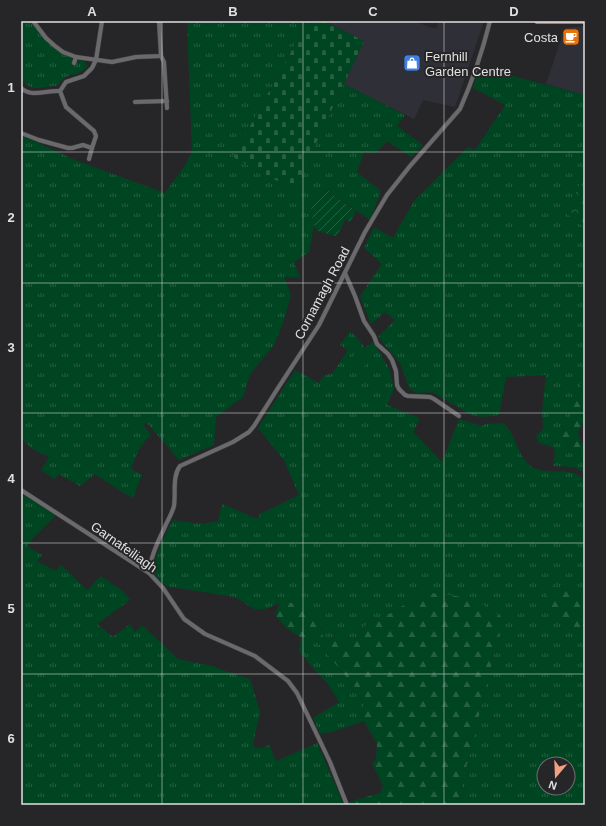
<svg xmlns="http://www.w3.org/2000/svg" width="606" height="826" font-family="Helvetica,sans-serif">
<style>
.built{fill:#2f3037}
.grass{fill:url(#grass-tufts);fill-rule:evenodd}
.forest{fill:url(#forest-firs)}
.cemetery{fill:url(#cemetery-stones)}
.park{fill:url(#park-crowns)}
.garden{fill:url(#garden-furrows)}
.pitch{fill:#004521}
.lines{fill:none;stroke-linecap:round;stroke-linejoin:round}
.minor-casing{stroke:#414143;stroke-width:5}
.major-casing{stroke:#414143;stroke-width:6}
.minor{stroke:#6a6a6d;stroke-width:4}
.major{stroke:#c08c84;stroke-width:5.5}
.grid{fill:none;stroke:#e0e0e1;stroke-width:1;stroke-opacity:0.55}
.labels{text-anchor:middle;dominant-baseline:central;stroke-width:4;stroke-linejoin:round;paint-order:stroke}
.poi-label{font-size:13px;fill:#e0e0e1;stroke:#262629;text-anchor:end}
.street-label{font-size:13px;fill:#e0e0e1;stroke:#262629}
.neatline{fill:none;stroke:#e0e0e1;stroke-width:1.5}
.grid-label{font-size:13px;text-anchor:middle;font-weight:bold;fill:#e0e0e1}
</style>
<defs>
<pattern id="grass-tufts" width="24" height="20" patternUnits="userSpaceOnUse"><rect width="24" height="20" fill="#004521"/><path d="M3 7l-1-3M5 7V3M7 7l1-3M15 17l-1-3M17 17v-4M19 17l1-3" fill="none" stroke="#256041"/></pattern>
<pattern id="forest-firs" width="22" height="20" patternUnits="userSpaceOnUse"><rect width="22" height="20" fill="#004521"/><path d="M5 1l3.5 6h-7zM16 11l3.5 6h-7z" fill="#256041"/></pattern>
<pattern id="cemetery-stones" width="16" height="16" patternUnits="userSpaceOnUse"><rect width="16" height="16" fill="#004521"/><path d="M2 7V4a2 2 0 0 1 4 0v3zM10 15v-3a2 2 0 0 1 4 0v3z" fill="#256041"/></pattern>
<pattern id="park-crowns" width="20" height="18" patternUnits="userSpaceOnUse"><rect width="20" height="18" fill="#004521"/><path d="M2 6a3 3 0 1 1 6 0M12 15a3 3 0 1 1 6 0" fill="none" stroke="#256041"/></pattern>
<pattern id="garden-furrows" width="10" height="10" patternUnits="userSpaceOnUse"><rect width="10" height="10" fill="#004521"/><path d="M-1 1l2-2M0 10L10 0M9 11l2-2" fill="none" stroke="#256041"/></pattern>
</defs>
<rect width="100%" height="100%" fill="#262629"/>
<g class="built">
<path d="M325,21H413L436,29L439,21H484L455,107L423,100L414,119L344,84L364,41Z"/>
<path d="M585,26V95L546,84L565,28Z"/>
</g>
<g class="grass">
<path d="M21,21H30L34,27L35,26C46,41 55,50 72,58V63L76,64L79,60L85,61V64L88,65C80,77 71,72 63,79C60,81 59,84 57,86C41,85 32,95 21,78Z"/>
<path d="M187,21H308L233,157L294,190L344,84L405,115L397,126L423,145L411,157L387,141L376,153L364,152L357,172L381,191L370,220L327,190L311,205L314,226L309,252L294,262L300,278L284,277L291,295L282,326L274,345L250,374L243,397L216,417L214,445L179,460L148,424L142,423L151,435C140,444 135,457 131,469L142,475L133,498L122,492L95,474L80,486L59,474L54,479L41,470L49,457C37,451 28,448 21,437V135L75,160L165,193L186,164L189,157L192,153Z"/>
<path d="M479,67L585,95V171L567,214L585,227V383L580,384L576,390L570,402V420L560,435L585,457V473L574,467L553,466L555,452L553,447L539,443L536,436L543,429L542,411L546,375L506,377L499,415L483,417L471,415L432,392L416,393L409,388L400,363L378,337L395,320L385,312L371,324L360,296L382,264L364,248L374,227L393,238L414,201L468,147L475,150L505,105L473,88Z"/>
<path d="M350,331L357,338L365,348L373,342L389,368L394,389L387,405L420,418L413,432L442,462L459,419L482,426L485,424L503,423C515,433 516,451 527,463C538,475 559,469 574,473C578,475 581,477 585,479V596L551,586L581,632L585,617V805H457L503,618L423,592L395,611L367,624L356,637L343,640L323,637L317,613L280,603L265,609H254L235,597L165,586L155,575L152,568L162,541L173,520L202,524L218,521L222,504L258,519L260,514L299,495L284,460L258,428L295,370L319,383L324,375L332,374L348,350L340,345ZM544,764H568V788H544Z"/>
<path d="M21,492L57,514L35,536L27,546L42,555L37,561L56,571L61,565L87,590L101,576L123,591L130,600L97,624L113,637L130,624L135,632L142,625L178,659L213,666L225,671L250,679L260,712L253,744L255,748H262L269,745L276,761L317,743L344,805H21Z"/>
<path d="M301,638H314L358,691L363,704L364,721L332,732L320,734L313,718L339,702L327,683L312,667L299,651Z"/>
</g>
<g class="forest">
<path d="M585,383V420L578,432L581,442L585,445V457L560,435L570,420V402L576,390L580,384Z"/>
<path d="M551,586L585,596V617L581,632L541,608Z"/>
<path d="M423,592L457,596L480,603L503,618L457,805H350L349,802L380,793L383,786L372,763L376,760L377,744L364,721L363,704L358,691L314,638H302L286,628L275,615L280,603H304L317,613L323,637L343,640L356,637L367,624L395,611Z"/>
</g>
<path class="cemetery" d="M308,21H324L364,41L294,190L233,157Z"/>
<path class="park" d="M585,171V227L567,214Z"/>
<path class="garden" d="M327,190L356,211L350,222L345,219L338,234L335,236L318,231C312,226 312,214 311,205Z"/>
<path class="pitch" d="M359,348L371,357L359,374L347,365Z"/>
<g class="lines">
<defs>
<g id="minor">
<path d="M33,21L46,38L55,46L63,52L76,57L112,62L136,57L161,56L159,21"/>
<path d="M161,56L164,62L167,108"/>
<path d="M74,63L76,57"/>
<path d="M21,88C32,98 46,90 60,91L66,107L94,131L96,136L92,148L83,145L72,148H68L39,140L21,133"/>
<path d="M60,91L66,82L84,76L92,68L96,60L102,21"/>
<path d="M135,102L167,101"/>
<path d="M89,159L92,148"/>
<path d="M345,273L355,296L364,321L374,336L377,344L388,354L392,360L396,371L397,385L399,389L405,395L408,396L430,397L434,399L459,416"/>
<path d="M21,490L149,573L163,588L184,619L205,634L255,656L288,681L297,693L330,762L347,805"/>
<path d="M149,573C150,558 157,543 164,529C167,521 172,514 174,506C176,492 172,477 180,466L233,442L249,432L254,426L278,388L319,325L365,232L387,195L410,166L460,109C472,82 483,49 490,21"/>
</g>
<path id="major" d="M537,21H585"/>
</defs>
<use href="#minor" class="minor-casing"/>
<use href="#major" class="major-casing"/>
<use href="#minor" class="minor"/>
<use href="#major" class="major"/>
</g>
<path class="grid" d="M162,21V805M303,21V805M444,21V805M21,152H585M21,283H585M21,413H585M21,543H585M21,674H585"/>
<defs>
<symbol id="cafe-square" viewBox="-11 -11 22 22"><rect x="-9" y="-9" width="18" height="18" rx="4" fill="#e8710a" stroke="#262629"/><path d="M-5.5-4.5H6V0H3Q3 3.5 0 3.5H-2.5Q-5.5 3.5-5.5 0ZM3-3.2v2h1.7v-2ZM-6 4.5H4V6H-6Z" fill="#fff"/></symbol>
<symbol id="shop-square" viewBox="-11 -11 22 22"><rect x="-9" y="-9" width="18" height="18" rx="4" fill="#3f7fe0" stroke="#262629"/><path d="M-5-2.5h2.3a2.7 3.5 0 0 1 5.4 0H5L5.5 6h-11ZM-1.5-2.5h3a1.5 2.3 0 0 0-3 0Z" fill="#fff"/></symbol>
</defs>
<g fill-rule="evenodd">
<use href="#cafe-square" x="561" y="27" width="20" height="20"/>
<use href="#shop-square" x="402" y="53" width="20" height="20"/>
</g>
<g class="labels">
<g class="poi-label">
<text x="558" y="37">Costa</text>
<text x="425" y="56" text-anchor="start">Fernhill<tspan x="425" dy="15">Garden Centre</tspan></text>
</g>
<g class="street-label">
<text transform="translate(322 293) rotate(-62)">Cornamagh Road</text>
<text transform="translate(124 547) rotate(35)">Garnafeiliagh</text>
</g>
</g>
<rect width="606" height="826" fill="none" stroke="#262629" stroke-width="44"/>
<g transform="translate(556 776) rotate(199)"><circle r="19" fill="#262629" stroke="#707073"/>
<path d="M0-3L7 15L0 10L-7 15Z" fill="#f39f82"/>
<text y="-6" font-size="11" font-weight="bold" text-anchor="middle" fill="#e0e0e1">N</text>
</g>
<rect x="22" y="22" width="562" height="782" class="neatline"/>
<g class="grid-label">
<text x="92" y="16">A</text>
<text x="233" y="16">B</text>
<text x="373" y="16">C</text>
<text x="514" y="16">D</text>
<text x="11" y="92">1</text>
<text x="11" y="222">2</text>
<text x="11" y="352">3</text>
<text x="11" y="483">4</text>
<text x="11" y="613">5</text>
<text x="11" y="743">6</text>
</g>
</svg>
